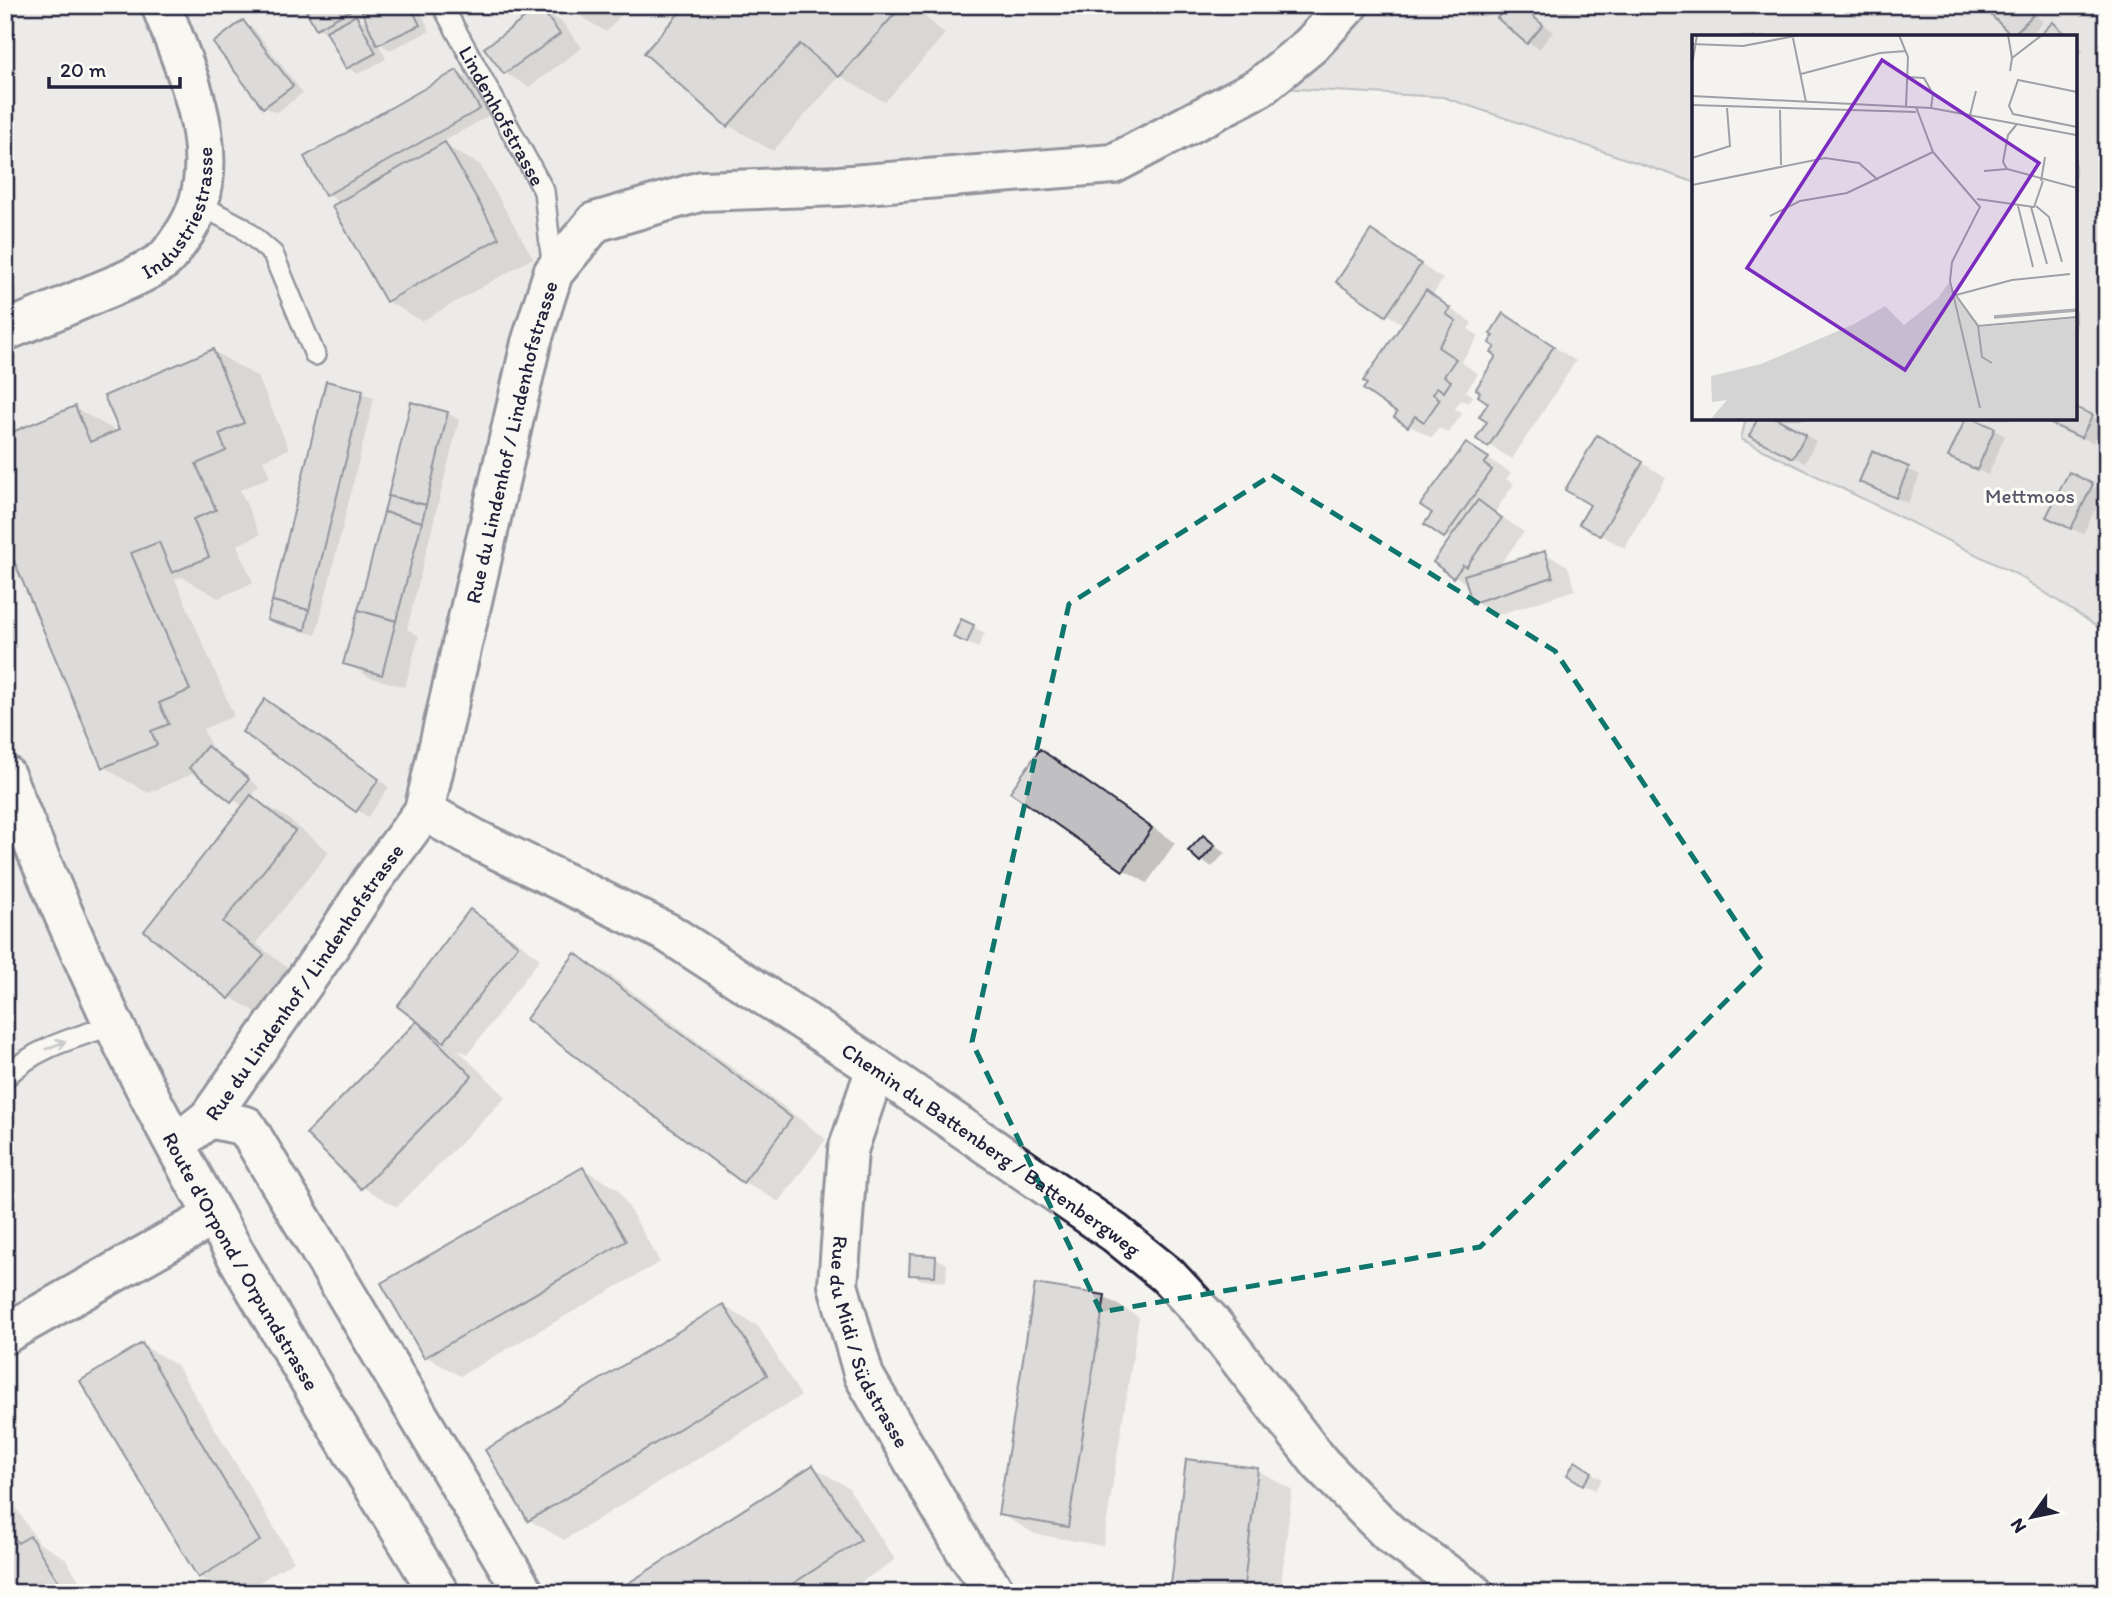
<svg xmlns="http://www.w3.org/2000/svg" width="2112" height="1598" font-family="Itim,sans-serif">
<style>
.built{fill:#e4e3e2}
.green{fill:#d5d4d5;stroke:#7c7b88;stroke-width:2}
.shadow{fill:#0003;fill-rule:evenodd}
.building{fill:#c0bfc2;stroke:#22223b;stroke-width:2}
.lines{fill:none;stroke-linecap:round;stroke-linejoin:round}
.lane-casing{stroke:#22223b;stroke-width:24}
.street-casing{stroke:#22223b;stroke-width:44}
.secondary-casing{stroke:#22223b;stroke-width:44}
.lane{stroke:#fdfcf7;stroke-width:19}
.street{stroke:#fdfcf7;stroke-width:38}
.secondary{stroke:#fdfcf7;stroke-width:38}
.oneway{stroke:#9a9aa2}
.marked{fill:none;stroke:#0f766e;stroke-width:5;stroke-dasharray:14 9;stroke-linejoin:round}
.labels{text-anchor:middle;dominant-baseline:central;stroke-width:6;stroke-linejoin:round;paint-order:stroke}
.street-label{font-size:21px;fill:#22223b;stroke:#fdfcf7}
.park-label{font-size:21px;fill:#585769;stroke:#fdfcf7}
.inset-river{fill:none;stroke:#acacb2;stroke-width:3.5}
.inset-road{fill:none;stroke:#a09fa7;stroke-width:2}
.view{fill:#7b2cbf;fill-opacity:0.15;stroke:#7b2cbf;stroke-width:3.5}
.inset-edge{fill:none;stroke:#22223b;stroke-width:3.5}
</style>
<rect width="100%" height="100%" fill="#f4f3ef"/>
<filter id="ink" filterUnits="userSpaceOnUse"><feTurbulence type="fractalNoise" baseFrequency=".0143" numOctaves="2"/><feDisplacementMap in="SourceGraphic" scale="14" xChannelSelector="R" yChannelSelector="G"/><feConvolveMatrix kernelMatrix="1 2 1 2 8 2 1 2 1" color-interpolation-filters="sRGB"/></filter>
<g filter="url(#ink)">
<path class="built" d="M5,5H1320L1311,45L1113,164L595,222L553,273L424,811L176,1144L214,1216L5,1334Z"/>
<path class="green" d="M1320,5H2107V633L2018,575L1741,439L1746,418H2075V37H1694V182L1443,97L1260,87L1311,45Z"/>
<g class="shadow">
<path d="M242,5H270L254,14Z"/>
<path d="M305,5H360L364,13L381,5H417L430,31L390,50L378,43L386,59L358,74L347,67L329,34L318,28ZM365,14L370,25L358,18Z"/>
<path d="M563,5H630L606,32Z"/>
<path d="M688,5H912L945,34L885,102L840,76L773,151L728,125Z"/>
<path d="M1467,5H1482L1477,11Z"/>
<path d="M1520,5L1553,32L1539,49L1528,42Z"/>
<path d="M1549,5H1576L1566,16Z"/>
<path d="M1995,5H2026L2043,22L2029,37H2016Z"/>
<path d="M540,9L563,23L582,48L529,87L505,73Z"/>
<path d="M243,22L254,29L303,93L276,113L265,107L216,43Z"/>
<path d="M2053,24L2064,30L2071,37H2040Z"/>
<path d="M2075,41L2084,50L2075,59Z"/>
<path d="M457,72L469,79L490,115L441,143L480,165L533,258L422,321L387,301L341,203L327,194Z"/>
<path d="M1372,233L1443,279L1432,296L1472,323L1468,329L1479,336L1461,362L1478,374L1466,391L1473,396L1468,403L1461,400L1455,408L1462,414L1448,433L1439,428L1432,438L1409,425L1399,413L1404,325L1338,282Z"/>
<path d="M1527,329L1576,361L1512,459L1479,439L1489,422L1498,355L1495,336Z"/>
<path d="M213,351L258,377L289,449L263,460L270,477L240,490L260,535L237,545L253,583L218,598L182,577L175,579L234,716L203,729L213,751L259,787L251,797L286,817L329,852L256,943L298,976L265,1017L230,997L146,931L244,807L197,772L148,793L103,767L75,408L118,432Z"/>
<path d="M362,392L374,398L316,635L280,626L269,619Z"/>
<path d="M448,413L459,420L407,629L419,636L405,687L369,677L346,663Z"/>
<path d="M2092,416L2103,423L2093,443L2061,427L2075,418Z"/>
<path d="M1994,430L2005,436L1988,475L1962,463Z"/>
<path d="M1805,435L1816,441L1805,463L1762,441Z"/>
<path d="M1598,437L1666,477L1624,548L1582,524L1593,504Z"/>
<path d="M1466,445L1511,473L1506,479L1514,484L1495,512L1524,532L1499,566L1544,553L1568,566L1575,590L1497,615L1474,602L1468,585L1435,562L1451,540L1426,524L1434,512Z"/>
<path d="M1873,453L1920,475L1908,503L1872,487Z"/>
<path d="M2070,474L2104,492L2083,534L2060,523Z"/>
<path d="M962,621L985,633L978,648L955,637Z"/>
<path d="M277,708L389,787L368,817L357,810Z"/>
<path d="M1040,752L1064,765L1175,843L1147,883L1124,870Z"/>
<path d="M1203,838L1225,853L1212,867L1201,861Z"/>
<path d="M470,911L494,924L540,959L468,1054L457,1049L506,1097L397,1207L362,1187L308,1134L420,1021Z"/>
<path d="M576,955L610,975L826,1139L779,1202L744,1182Z"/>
<path d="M5,986L14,1005L5,1010Z"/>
<path d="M583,1169L618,1189L660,1262L460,1376L425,1356Z"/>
<path d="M936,1258L947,1264L946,1282L922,1280L911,1274Z"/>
<path d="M1104,1297L1139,1317L1103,1546L1035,1534L1000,1514Z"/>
<path d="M723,1306L758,1326L801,1396L564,1540L529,1520Z"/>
<path d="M142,1345L177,1365L294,1561L241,1593H226L199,1577Z"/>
<path d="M1576,1464L1602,1479L1595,1490L1569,1474Z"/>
<path d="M813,1467L848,1487L895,1560L844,1593H616Z"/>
<path d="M1257,1470L1292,1490L1280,1593H1171Z"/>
<path d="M5,1491L39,1543L65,1558L87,1593H5Z"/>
</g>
<g class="building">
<path d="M303,5H353L355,8L316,29Z"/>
<path d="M377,5H410L420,25L377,45L362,12Z"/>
<path d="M561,5H578L570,14Z"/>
<path d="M686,5H899L901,7L839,77L800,44L727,127L644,53Z"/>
<path d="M1509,5H1520L1543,25L1527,44L1497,18Z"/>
<path d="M1993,5H2024L2033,15L2012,36L1987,11Z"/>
<path d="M540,7L560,34L504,74L484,48Z"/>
<path d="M356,15L376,53L346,69L326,31Z"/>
<path d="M243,20L293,86L263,108L213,43Z"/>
<path d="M2053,22L2068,37H2038Z"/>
<path d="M457,70L480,109L325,196L304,157Z"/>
<path d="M445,142L499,238L386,302L332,206Z"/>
<path d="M2107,161V176L2099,168Z"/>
<path d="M1371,230L1421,264L1386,316L1336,282Z"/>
<path d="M1426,290L1450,308L1446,314L1456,321L1438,347L1456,359L1444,376L1451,381L1444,392L1437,387L1433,394L1440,399L1424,422L1415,416L1408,427L1394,417L1397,413L1363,389L1367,384L1363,381Z"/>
<path d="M1503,313L1554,346L1488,447L1476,439L1487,422L1479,417L1488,403L1478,396L1480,392L1476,389L1496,356L1491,352L1495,347L1489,343L1493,336L1490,334Z"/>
<path d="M213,349L244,423L219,434L226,451L196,464L216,510L193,519L209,557L172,573L159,542L131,553L190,690L159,703L169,724L151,731L157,745L102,768L5,540V435L75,406L90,442L119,430L104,396Z"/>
<path d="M326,381L363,390L309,610L272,601Z"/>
<path d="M411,402L448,412L426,505L388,496Z"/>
<path d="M2075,407L2093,415L2081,438L2047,422L2049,418H2075Z"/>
<path d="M1758,418H1776L1806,434L1793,458L1749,436Z"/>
<path d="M1966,418H1972L1995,428L1977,470L1948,457Z"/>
<path d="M1597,435L1643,462L1600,536L1579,524L1590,505L1565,490Z"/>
<path d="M1466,443L1489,458L1484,464L1492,470L1444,538L1424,524L1432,513L1420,505Z"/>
<path d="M1872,451L1909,467L1896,498L1859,482Z"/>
<path d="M2069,472L2093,484L2071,529L2046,517Z"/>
<path d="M388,496L426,505L422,522L384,512Z"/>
<path d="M1478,500L1502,518L1466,567L1463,565L1453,578L1433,562Z"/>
<path d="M384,512L422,522L396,621L358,610Z"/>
<path d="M1545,551L1553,577L1472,603L1464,575Z"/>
<path d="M272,601L309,610L305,630L267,620Z"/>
<path d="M358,610L396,621L382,675L343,664Z"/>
<path d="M961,619L974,625L967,643L953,637Z"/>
<path d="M265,699L379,779L356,812L242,732Z"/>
<path d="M207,746L249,779L231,802L189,768Z"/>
<path d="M1040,749L1152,828L1123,871L1010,792Z"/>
<path d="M251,795L295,831L223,922L264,955L229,999L144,931Z"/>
<path d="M1203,835L1215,845L1200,862L1188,851Z"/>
<path d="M470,909L518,945L444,1042L397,1006Z"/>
<path d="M575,953L792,1118L743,1183L526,1019Z"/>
<path d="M417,1021L472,1076L361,1189L306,1134Z"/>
<path d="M583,1167L626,1241L424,1358L381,1283Z"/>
<path d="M910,1254L936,1256L935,1276L909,1275Z"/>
<path d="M1035,1284L1105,1295L1068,1527L998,1515Z"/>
<path d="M723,1304L767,1375L528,1521L485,1450Z"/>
<path d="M142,1343L260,1541L198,1578L80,1381Z"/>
<path d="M1186,1459L1258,1468L1243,1593H1170Z"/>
<path d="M1575,1461L1592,1472L1583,1485L1567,1475Z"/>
<path d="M813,1465L861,1540L778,1593H613Z"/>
<path d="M5,1523L18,1543L30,1536L66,1593H5Z"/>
</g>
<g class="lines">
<defs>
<g id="lane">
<path id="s1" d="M442,5L544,191L553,272"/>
<path d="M198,204L242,227L273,254L315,355"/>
<path d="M5,1078C35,1047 74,1038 114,1025"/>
</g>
<g id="street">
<path id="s2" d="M5,331C35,319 64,307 94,294C116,285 140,276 161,262C169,257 175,246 181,238C232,168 188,76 161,5"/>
<path id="s3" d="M424,811L475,839L668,933L876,1068L1115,1233L1167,1275L1210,1321L1320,1463L1389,1533L1473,1593"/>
<path id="s4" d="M876,1068L848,1150L838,1285L864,1376L967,1553L996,1593"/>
<path d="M209,1118L246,1126L524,1593"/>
<path id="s5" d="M176,1144L209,1118L331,944L372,881L424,811L531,343L553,273L595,222L702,191L839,186L1113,164L1260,87L1311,45L1348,5"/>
<path d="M5,1334L214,1216"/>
</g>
<g id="secondary">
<path id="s6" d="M5,775C39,858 74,941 113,1023C208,1220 325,1406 439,1593"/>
</g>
</defs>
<use href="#lane" class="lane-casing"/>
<use href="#street" class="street-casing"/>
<use href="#secondary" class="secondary-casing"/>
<use href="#lane" class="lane"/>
<use href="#street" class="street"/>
<use href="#secondary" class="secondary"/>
</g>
<defs><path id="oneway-shaft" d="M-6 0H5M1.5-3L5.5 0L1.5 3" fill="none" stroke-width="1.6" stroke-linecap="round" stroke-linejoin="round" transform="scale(1.75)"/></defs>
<use class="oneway" href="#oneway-shaft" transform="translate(56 1045) rotate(-22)"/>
</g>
<path d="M0 0H2112V1598H0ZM1272,475L1555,651L1764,963L1480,1247L1101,1312L972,1042L1069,604Z" fill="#f4f3ef" fill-opacity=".55" fill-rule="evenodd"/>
<path class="marked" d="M1272,475L1555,651L1764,963L1480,1247L1101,1312L972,1042L1069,604Z"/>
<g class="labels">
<g class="street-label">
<text stroke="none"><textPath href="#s1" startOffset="126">Lindenhofstrasse</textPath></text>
<text stroke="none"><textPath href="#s2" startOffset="224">Industriestrasse</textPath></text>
<text stroke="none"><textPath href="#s5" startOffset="796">Rue du Lindenhof / Lindenhofstrasse</textPath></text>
<text stroke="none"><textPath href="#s5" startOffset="208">Rue du Lindenhof / Lindenhofstrasse</textPath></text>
<text stroke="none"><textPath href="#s3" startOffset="662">Chemin du Battenberg / Battenbergweg</textPath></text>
<text stroke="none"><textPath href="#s6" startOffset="541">Route d'Orpond / Orpundstrasse</textPath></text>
<text stroke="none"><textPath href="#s4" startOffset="285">Rue du Midi / Südstrasse</textPath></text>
</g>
<g class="park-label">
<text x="2030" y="495">Mettmoos</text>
</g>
</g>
<g transform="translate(1692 35)">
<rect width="385" height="385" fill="#f4f3ef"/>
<path d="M258,246L259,254L289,292L385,283V385H18L35,365L20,367L19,341L69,329L162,289L193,271L212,290L246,263Z" fill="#d5d4d5"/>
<path class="inset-river" d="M302,282L385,275"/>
<path class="inset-road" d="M207,0L216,22L214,71M316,0L320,23M101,3L114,67M0,9L51,11L108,0M0,30L5,0M318,36L320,23L350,0M109,39L188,18L214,16M216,42L232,43L241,59L239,73M385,57L326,45L317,71L321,79L385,92M0,61L239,73L384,100M0,70L224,77M224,72L241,117L288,172L260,227L258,246L288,373M88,75L89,130M278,80L284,56M325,89L316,100L311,127L315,134L385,153M0,123L38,111L35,73M292,136L315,134M349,146L353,122M0,150L133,123L167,128L186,145M285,164L342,172L351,146M326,171L341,232M344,171L357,182L370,227M339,172L355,229M78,181L108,166L155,158L241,117M261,256L286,291L385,282M264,260L320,245L378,239M286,291L290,322L300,328"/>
<path class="view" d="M190,25L347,128L213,335L55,233Z"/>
<rect width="385" height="385" class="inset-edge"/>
</g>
<rect width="2112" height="1598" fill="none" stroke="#fdfcf7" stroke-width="28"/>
<rect x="14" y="14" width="2084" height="1570" fill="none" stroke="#22223b" stroke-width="2.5" filter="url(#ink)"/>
<g transform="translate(2032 1517) rotate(237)" stroke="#fdfcf7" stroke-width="5" paint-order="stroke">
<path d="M0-5L12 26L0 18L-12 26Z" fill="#22223b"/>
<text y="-10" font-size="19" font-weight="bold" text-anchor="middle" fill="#22223b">N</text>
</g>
<path d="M49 77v10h131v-10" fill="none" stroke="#22223b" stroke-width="3.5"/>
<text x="60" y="77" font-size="21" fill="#22223b" stroke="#fdfcf7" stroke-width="5" paint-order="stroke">20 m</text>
</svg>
